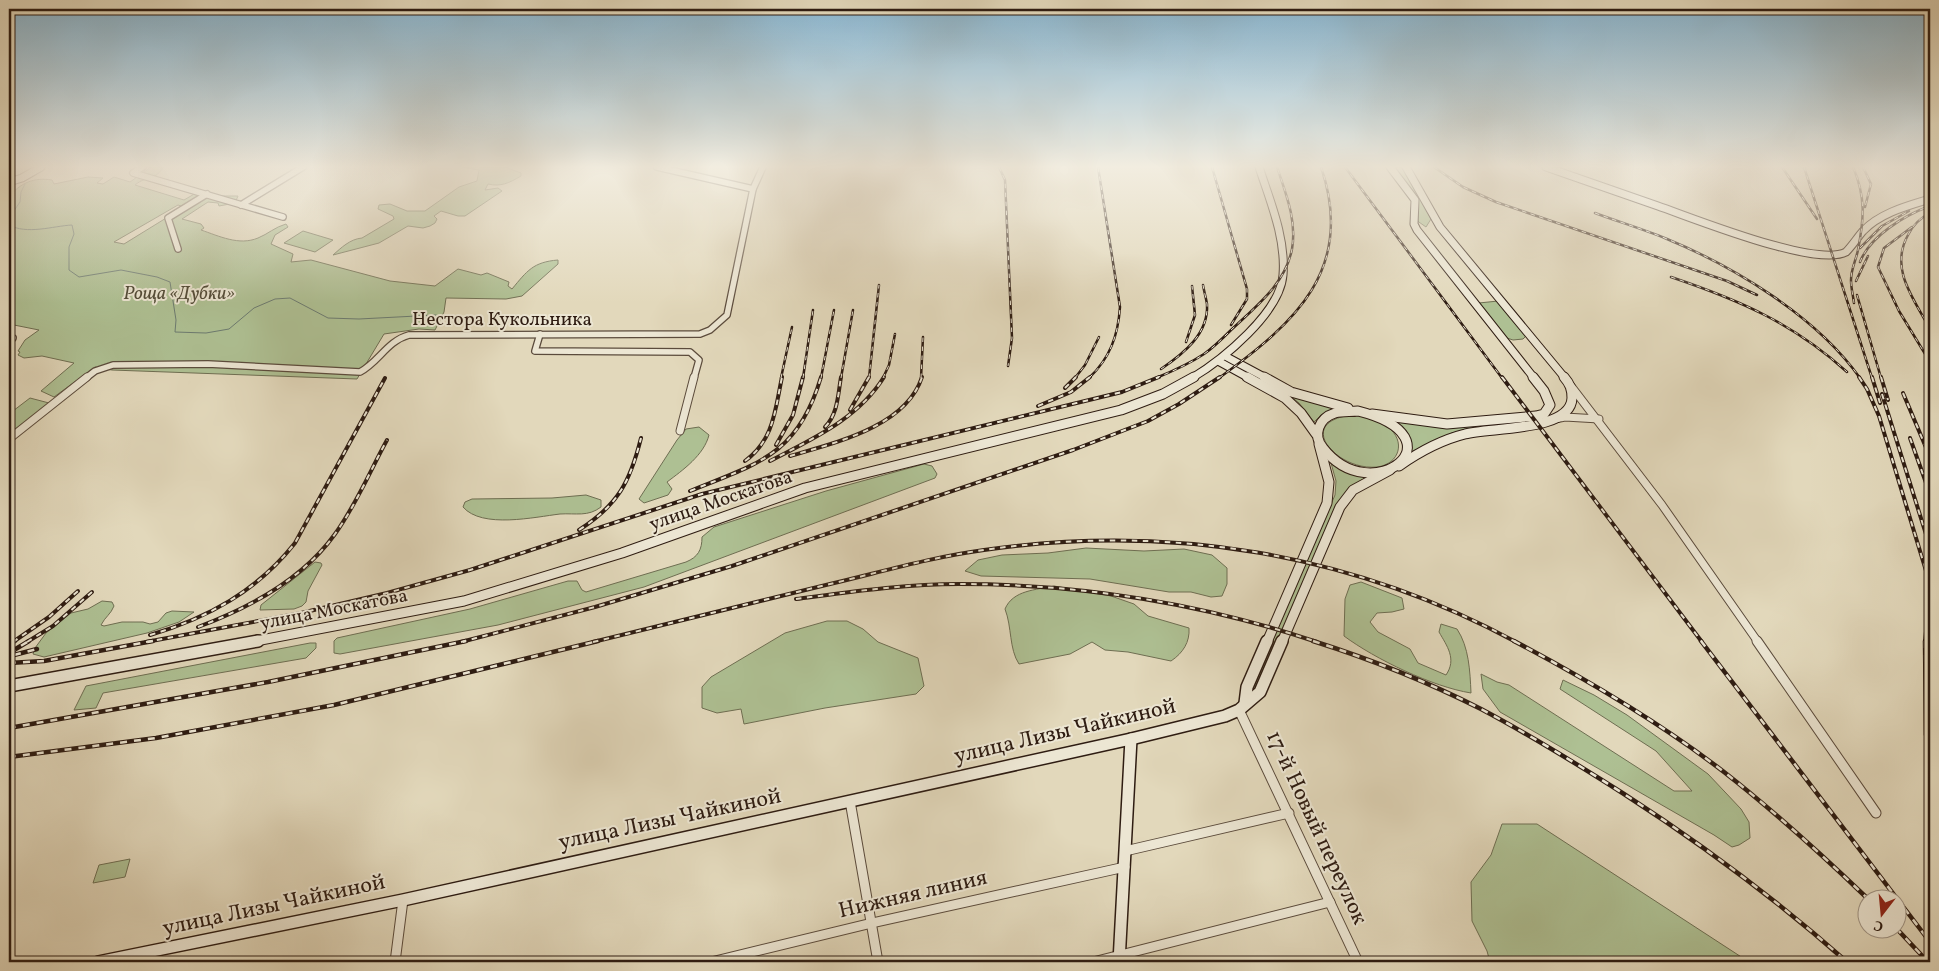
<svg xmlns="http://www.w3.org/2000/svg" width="1939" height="971" font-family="Vollkorn,serif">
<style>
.green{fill:#aec093;stroke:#6e6e52;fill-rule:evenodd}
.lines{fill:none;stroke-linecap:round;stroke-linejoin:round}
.stream{stroke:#6c7b71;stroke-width:1}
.street-far2-casing{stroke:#5b4b3c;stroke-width:8}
.street-far1-casing{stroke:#5b4b3c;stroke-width:9}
.street-casing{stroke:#5b4b3c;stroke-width:11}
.secondary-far2-casing{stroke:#2e1c12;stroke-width:9}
.secondary-far1-casing{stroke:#2e1c12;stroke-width:11}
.secondary-casing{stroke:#2e1c12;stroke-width:14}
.street-far2{stroke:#ece6d3;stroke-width:5.5}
.street-far1{stroke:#ece6d3;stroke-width:7}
.street{stroke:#ece6d3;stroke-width:9}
.secondary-far2{stroke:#ece6d3;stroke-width:7}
.secondary-far1{stroke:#ece6d3;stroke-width:9}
.secondary{stroke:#ece6d3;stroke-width:11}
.rail-far2-casing{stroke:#2e1c12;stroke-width:2.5}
.rail-far1-casing{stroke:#2e1c12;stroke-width:4}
.rail-casing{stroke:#2e1c12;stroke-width:4.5}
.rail-far2{stroke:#ece6d3;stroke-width:1;stroke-dasharray:4.5;stroke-linecap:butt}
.rail-far1{stroke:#ece6d3;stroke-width:2;stroke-dasharray:5.5;stroke-linecap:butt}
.rail{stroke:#ece6d3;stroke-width:2.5;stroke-dasharray:7;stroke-linecap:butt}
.labels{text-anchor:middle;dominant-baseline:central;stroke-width:4;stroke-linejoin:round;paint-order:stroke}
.park-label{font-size:19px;font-style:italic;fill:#544d39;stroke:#ece6d3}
.street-label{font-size:19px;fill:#2e1c12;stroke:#ece6d3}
.near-street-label{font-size:22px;fill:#2e1c12;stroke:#ece6d3}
</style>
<rect width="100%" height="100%" fill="#e2d8bb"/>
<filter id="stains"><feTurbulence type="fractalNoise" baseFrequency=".004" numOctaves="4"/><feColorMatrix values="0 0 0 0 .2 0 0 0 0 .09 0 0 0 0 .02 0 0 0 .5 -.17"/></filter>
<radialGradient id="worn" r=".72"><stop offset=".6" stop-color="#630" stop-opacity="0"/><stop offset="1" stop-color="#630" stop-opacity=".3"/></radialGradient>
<g class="green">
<path d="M151,167H164C152,183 147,175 135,185L184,200L196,193L215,196H238L235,203L219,206L218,203L208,202L182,219L201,224L204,228L201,230C219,236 239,246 258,238C268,234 275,227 286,224L288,227L275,235L271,244L293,254L291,262L311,260L390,281L435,286L458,269L481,275L487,273L509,282L508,286L512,289C527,271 533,262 558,260V264L522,296L506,299L446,298L444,312L435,330L419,329L384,334L357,379L112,370L95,367L54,397L41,391L74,363L42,356L24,358L18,355L20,352L18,351L25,340L39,330L9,324V197C20,183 34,177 52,180L54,184L88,177L103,178L97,183L103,184L114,177L130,182ZM178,205L184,207L124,244L114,242Z"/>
<path d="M462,167H505L521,173V176C509,183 501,187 488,184L485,190L498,188L502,191L465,216H458L441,211L434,216L437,219L435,223L430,226L423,228L408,226L379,243L333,255C341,248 350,239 362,238L394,219L393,216L378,209L379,205L390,204L407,211H425L459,187L477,181L479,170Z"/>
<path d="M1395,167H1400L1408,175L1431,219L1426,227L1416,220L1417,199Z"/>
<path d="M303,231L333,240L315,252L284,243Z"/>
<path d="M1498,301L1527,335L1523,339L1513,340L1507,338L1479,303Z"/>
<path d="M1289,395L1336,409L1321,415L1314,422L1299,403Z"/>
<path d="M30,398L49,403L9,434V414Z"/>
<path d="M1352,415C1364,416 1378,420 1388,427C1406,441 1400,464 1377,467C1337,471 1293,422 1352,415Z"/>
<path d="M1529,420L1531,421L1452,433L1411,452L1409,441L1391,421Z"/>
<path d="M699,427L709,435C704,455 683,470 667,482L672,489L668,495L644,503L639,499L677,440L686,429Z"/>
<path d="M1331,463L1348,472L1368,476L1351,487L1336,505L1257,689L1252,688L1335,495L1336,481Z"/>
<path d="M924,464L932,466L937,474L935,478L644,587L498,625L340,654L334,653V641L337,638L470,609L568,581H577L582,590L586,592L686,562C698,557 702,550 702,537L714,527L826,491Z"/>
<path d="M586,495L601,500V507C588,517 576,513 560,514C535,517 482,529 463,507L465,502L472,499L552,498Z"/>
<path d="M1086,548L1144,551L1184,549L1212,555L1227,568V584L1222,596L1211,597L1191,592H1169L1090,579L981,576L965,571L978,560L1002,555L1048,553Z"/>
<path d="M315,562L321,563L322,565L308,591L306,602L302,606L294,609L260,610L261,605Z"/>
<path d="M1361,582L1402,598L1404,609L1392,612L1377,613L1370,622L1378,632L1410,649L1418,663L1446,675C1457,659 1447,646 1439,632L1441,624L1457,629C1469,647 1470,671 1471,693C1433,687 1375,659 1344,636L1345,599L1350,585Z"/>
<path d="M1054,586L1111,596L1134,604L1148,616L1189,628C1190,642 1183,653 1171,661L1128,652L1105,650L1092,642L1070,654L1019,664C1009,649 1012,627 1005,609C1013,590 1036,590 1054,586Z"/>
<path d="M102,601L112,602L114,606C111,614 105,617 101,625L104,626L122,622H143L150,624L158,622L166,613L172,611L194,612L179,622L147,633L44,657L33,654L35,648L46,633L71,613L88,609Z"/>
<path d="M827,621H847L863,629L878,642L918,658L924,686L916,694L825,708L744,724L741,709L717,713L702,708V687L711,677L785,633Z"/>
<path d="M310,643H316V648L306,658L103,693L96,708L74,710L86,686Z"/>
<path d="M1481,674L1497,682L1509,685L1674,791H1692L1656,751L1560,689L1563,680L1594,695L1627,715L1708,774L1741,809L1749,822L1750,838L1739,845L1732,847L1714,835L1500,712L1483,689Z"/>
<path d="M1502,824H1537L1749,962H1490L1487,951L1472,921L1471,882L1491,855Z"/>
<path d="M130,859L125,877L93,883L99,865Z"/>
</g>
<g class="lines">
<g class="stream">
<path d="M9,218L20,202L21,192L25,184"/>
<path d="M9,225C27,235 53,226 72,225L74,234L69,247V270L79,277L121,270L157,277L170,282L176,320L175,332L206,333L229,329L254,308L275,299L290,298L328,318L359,319L436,315"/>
</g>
<defs>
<g id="street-far2">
<path d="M143,167L133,173L283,217"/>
<path d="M657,167L753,189"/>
<path d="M241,205L303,167"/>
<path d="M178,249L168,218L207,194"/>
<path d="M540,334L535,351L690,352L699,360L694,378"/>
<path d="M9,337L13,338"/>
<path d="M86,378L95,371L113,365L208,364L360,372C379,362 387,341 409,335L700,334L710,330L727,315L753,189L763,167"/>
</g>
<g id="street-far1">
<path d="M1571,386L1662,505L1758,642"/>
<path d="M1555,419L1565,417L1599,419"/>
<path d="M680,431L694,377"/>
<path d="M9,439L87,377"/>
</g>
<g id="street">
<path d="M1757,641L1876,813"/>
<path d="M1239,710L1358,962"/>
<path d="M850,801L878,962"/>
<path d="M1125,851L1289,813"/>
<path d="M395,962L403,900"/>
<path d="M711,962L872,923L1125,867"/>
<path d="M1093,962L1330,902"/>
</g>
<g id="secondary-far2">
<path d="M1390,167L1415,200L1414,224L1417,230L1534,378"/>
<path d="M1406,167L1440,227L1565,378"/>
<path d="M1546,167C1583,180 1621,193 1658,206C1693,218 1816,268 1846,252C1852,246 1857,238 1863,231C1880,213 1907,206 1930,199"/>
<path d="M9,182L22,178L41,167"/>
<path d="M1225,356L1266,378"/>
<path d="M1218,361L1249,378"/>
<path d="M1192,378C1222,360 1280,313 1283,275C1286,238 1270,201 1259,167"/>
</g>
<g id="secondary-far1">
<path d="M1247,377L1285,398L1301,413L1316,434"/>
<path d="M1264,377L1291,392L1348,408"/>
<path d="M1358,411C1465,438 1372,511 1323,448C1312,435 1319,418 1335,413C1342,411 1351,412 1358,411Z"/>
<path d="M1372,414L1447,424L1536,416L1544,414L1550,405L1544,391L1533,377"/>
<path d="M1399,466C1419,452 1441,440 1465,434C1489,427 1571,432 1572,398C1572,389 1570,384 1564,377"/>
<path d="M251,642L464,601L622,553L805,488L1121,410L1163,394L1194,377"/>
<path d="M1267,642L1327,503L1329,482L1319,444"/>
<path d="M1282,642L1340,507L1353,490L1390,470"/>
</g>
<g id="secondary">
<path d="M9,686L258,641"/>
<path d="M1245,703L1247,687L1267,641"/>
<path d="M98,962L403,900L1131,739L1225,716L1239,710L1260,692L1282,641"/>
<path d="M1119,962L1131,739"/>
</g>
</defs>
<use href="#street-far2" class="street-far2-casing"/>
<use href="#street-far1" class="street-far1-casing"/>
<use href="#street" class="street-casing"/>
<use href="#secondary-far2" class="secondary-far2-casing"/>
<use href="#secondary-far1" class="secondary-far1-casing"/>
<use href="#secondary" class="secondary-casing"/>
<use href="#street-far2" class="street-far2"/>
<use href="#street-far1" class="street-far1"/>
<use href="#street" class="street"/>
<use href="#secondary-far2" class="secondary-far2"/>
<use href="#secondary-far1" class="secondary-far1"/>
<use href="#secondary" class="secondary"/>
<defs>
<g id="rail-far2">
<path d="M999,167L1005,180L1012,338L1008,366"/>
<path d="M1212,167L1247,289V299L1231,325"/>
<path d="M1345,167L1502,378"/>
<path d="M1434,167L1463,187L1496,202L1727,281L1757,295"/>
<path d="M1782,167L1817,219"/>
<path d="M1804,167L1872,378"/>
<path d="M1853,167C1866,197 1864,219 1858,250C1856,260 1851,269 1851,280C1851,288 1853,295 1854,303"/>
<path d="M1863,167L1871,184L1865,207"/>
<path d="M1595,213C1619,222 1643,229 1667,239C1735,267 1817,317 1860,378"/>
<path d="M1930,213C1920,218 1913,225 1908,235C1889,269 1914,299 1930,329"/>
<path d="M1912,227L1884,248L1878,267L1899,311L1930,362"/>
<path d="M1860,248L1882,226L1909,211"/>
<path d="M1860,262C1870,236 1905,215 1930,206"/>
<path d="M1671,277C1739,300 1793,323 1847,372"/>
<path d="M1856,281L1868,256"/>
<path d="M1857,295L1881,378"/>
<path d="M1186,342L1195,315L1192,286"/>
<path d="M1161,369C1183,354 1209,334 1207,304C1206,298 1204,291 1203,285"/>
<path d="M781,378L792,327"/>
<path d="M803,378L813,310"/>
<path d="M821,378L834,310"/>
<path d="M841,378L853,310"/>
<path d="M869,378L879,285"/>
<path d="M883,378L889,365L895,334"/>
<path d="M921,378L923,337"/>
<path d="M1075,378L1085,365L1099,337"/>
<path d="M1089,378C1110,358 1118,336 1120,307L1098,167"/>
<path d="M1156,378C1173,371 1189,364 1204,354C1214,347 1222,339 1230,331C1255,307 1285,285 1292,249C1297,221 1286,194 1277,167"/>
<path d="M1219,378C1295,323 1356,269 1321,167"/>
</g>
<g id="rail-far1">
<path d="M1502,377L1702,642"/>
<path d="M1859,377L1867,389L1879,416L1930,584"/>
<path d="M1872,377L1880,403"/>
<path d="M1881,377L1888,400"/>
<path d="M1065,388L1076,377"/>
<path d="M1903,393L1930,457"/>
<path d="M1882,394L1930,547"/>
<path d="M1038,406L1071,392L1090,377"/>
<path d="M850,410L869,377"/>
<path d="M825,427C838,414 838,394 841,377"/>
<path d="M1910,438L1930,494"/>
<path d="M776,445L793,415L803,377"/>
<path d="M790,456C834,443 906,427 922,377"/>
<path d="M745,461C774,440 775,410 782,377"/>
<path d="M770,461C812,439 858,419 884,377"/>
<path d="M690,491C759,463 798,455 821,377"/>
<path d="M1929,507L1930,512"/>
<path d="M579,530C618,505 630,482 641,438"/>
<path d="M796,599C850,592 904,584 959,584C1081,584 1201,603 1317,642"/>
<path d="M198,627C249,608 303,579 335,534C356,505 370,471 387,440"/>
<path d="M150,635C208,618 257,591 295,543L385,378"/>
<path d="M13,642L49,617L78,591"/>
<path d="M27,642L53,626L92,592"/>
<path d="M146,642L301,613L387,593L470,570L702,494L1122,392L1159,377"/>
<path d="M461,642L595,607L732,566L1073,450L1148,421L1179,404L1220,377"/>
<path d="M593,642C672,623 751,603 830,584C881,572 932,557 984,550C1169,523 1351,553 1516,642"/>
<path d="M1925,642L1928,611"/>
</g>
<g id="rail">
<path d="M1313,641C1370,659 1428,682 1481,709C1530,735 1577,764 1624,794C1703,845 1777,900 1847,962"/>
<path d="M1514,641C1586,679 1659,722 1724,772C1774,811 1821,854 1867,898"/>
<path d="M1701,641L1930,942"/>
<path d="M1925,641L1926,735"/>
<path d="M9,645L15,641"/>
<path d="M9,653L29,641"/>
<path d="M14,655L37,649"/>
<path d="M9,663L44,661L153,641"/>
<path d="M9,728L268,682L466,641"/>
<path d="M9,757L156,738L334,705L598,641"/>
<path d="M1896,928L1928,962"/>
</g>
</defs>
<use href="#rail-far2" class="rail-far2-casing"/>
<use href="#rail-far1" class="rail-far1-casing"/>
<use href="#rail" class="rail-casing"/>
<use href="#rail-far2" class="rail-far2"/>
<use href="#rail-far1" class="rail-far1"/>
<use href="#rail" class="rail"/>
</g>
<linearGradient id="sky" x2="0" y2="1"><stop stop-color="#87b6d2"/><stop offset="0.55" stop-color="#f2ede0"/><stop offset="1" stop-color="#f2ede0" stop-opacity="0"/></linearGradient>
<rect width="1939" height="303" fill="url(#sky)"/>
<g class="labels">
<g class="park-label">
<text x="179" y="294">Роща «Дубки»</text>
</g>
<g class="street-label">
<text x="502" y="320">Нестора Кукольника</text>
<text transform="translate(721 501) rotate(-19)">улица Москатова</text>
<text transform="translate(334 610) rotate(-11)">улица Москатова</text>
</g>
<g class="near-street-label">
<text transform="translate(1065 732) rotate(-13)">улица Лизы Чайкиной</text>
<text transform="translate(670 820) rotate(-12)">улица Лизы Чайкиной</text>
<text transform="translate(1316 828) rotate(65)">17-й Новый переулок</text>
<text transform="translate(913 895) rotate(-13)">Нижняя линия</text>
<text transform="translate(274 906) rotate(-12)">улица Лизы Чайкиной</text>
</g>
</g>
<rect width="1939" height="971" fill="none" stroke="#e2d8bb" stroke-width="30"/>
<rect x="10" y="10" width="1919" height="951" fill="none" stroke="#2e1c12" stroke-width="2.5"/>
<rect x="15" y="15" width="1909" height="941" fill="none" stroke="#2e1c12"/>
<g transform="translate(1882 914) rotate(196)"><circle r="24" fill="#ece6d3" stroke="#a09586"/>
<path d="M0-4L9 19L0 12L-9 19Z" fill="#8f2418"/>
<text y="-8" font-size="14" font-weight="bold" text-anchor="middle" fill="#2e1c12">С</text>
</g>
<rect width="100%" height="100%" filter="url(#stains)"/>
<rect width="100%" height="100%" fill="url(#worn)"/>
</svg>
